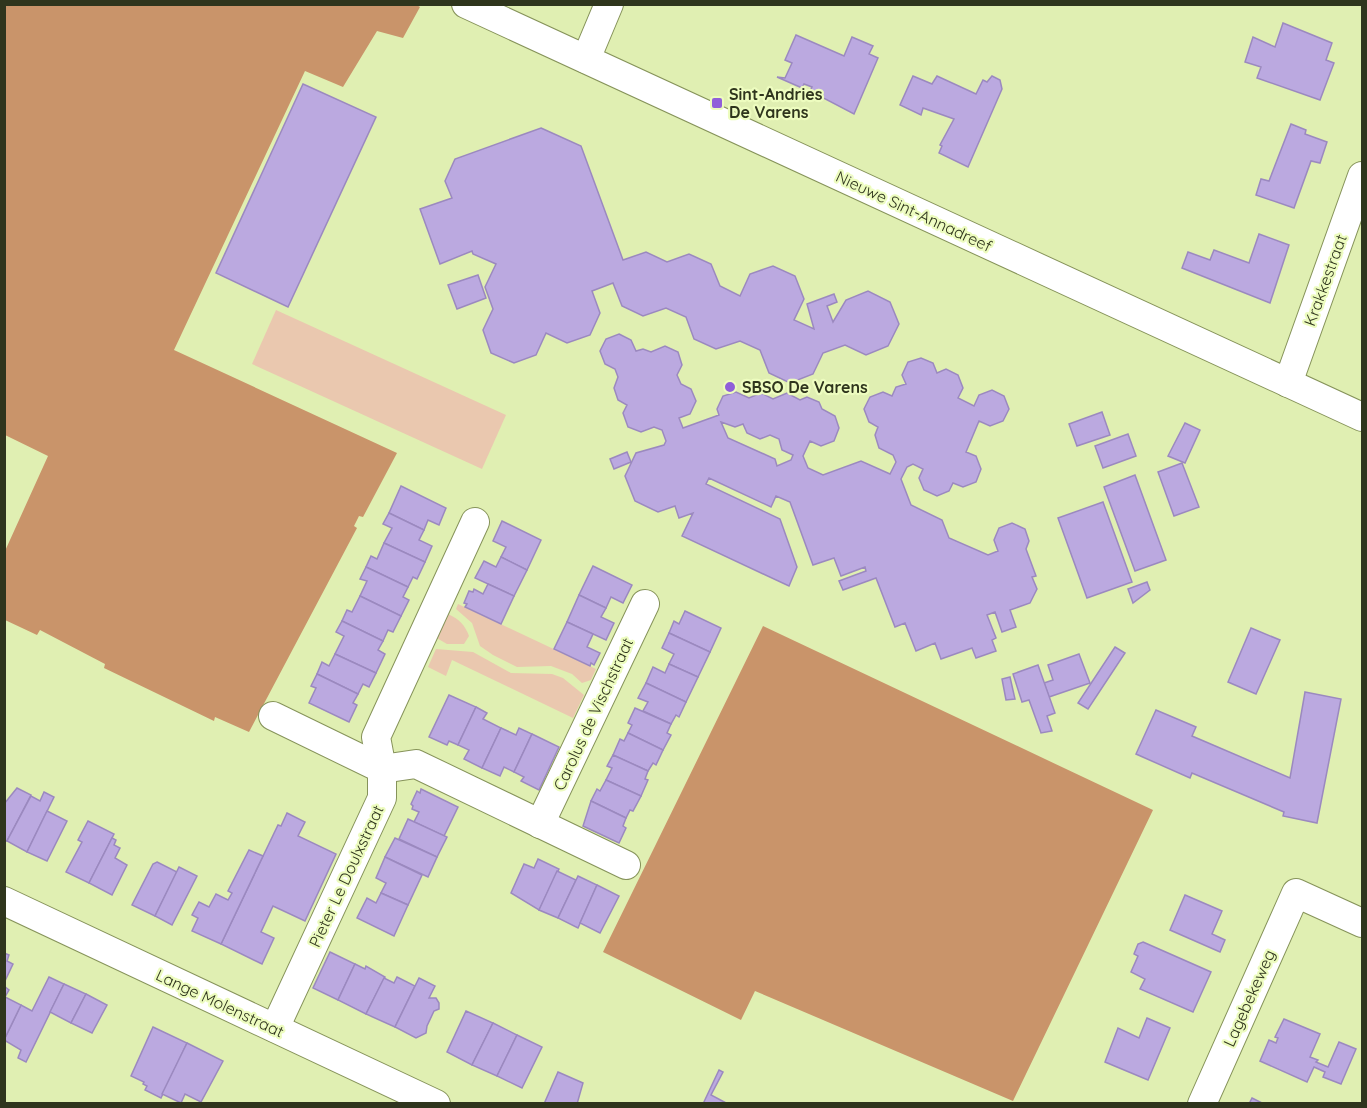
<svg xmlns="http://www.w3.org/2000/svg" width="1367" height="1108" font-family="Quicksand,sans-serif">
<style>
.green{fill:#eac8af}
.forest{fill:#c9946a}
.building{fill:#bba9e0;stroke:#9b89bf;stroke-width:1.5;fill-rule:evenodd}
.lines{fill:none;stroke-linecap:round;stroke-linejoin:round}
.minor-casing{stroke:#86935a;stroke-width:30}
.minor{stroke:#fff;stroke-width:28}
.poi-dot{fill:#905fd9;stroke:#edfcbf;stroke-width:2}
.labels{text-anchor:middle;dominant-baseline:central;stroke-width:4.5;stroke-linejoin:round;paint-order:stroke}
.poi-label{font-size:16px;font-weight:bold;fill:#2f351d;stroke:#edfcbf;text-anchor:start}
.street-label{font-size:16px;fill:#2f351d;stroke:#edfcbf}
</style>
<rect width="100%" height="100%" fill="#e0efb2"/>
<g class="green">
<path d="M276,310L506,415L482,469L252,364Z"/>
<path d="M458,604L596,669L591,680L582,683L572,674L551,666L517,667L493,655L480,646L472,623L456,609Z"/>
<path d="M448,614C459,619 465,625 469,636L464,644H447L435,637L441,616Z"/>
<path d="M436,649L473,652L511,673L552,674L563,678L584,695L573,718L452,660L446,676L428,667Z"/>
</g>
<g class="forest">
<path d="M415,4L420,7L403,38L377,31L343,87L305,71L174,350L397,453L363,517L359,516L354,526L357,528L249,732L215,717L214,721L104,668L105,664L40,630L37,635L5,620V551L48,456L5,435L4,5Z"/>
<path d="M763,626L1153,810L1013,1101L755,991L741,1020L603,952Z"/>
</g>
<g class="building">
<path d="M1283,23L1332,43L1326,60L1334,63L1320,100L1257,78L1261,67L1245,62L1253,37L1275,47Z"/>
<path d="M796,35L844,56L852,37L873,46L869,54L878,58L854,114L810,91L812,87L804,84L802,88L777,77L785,78L792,63L785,60Z"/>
<path d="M913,76L932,84L937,76L976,94L983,80L987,82L992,76L1000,80L1002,89L968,167L939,153L942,146L940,145L954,119L923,108L921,115L900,105Z"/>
<path d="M303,84L376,117L288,307L216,273Z"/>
<path d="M1291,124L1306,130L1305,134L1327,142L1320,163L1311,161L1294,208L1256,195L1261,179L1269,181Z"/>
<path d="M541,128L581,146L623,260L646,252L667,262L689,254L711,264L720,286L740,296L750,274L773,266L795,276L804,299L794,320L814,329L807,304L834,294L837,302L827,306L833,322L846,300L868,291L890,302L899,324L888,346L866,355L845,345L823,353L813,374L790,383L769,373L760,350L740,341L716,349L694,339L686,317L666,308L643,316L622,306L613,283L592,291L600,313L590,335L567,343L546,333L536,355L514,363L491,353L483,330L493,309L485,287L496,264L473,254L472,251L440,264L420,209L452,198L445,181L455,159Z"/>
<path d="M1259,234L1289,245L1270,303L1182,268L1188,252L1210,260L1214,250L1249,263Z"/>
<path d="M478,275L486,298L457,309L448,285Z"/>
<path d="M619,334L631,340L636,351L643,349L651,352L665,346L678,352L682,365L677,375L681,384L691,389L696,401L690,414L679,418L683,428L719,415L717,409L723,396L736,392L749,398L761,393L773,399L787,393L800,400L807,397L819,402L822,409L835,416L839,428L834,441L821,446L810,441L803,456L808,468L823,475L861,461L890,474L896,462L893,455L879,448L875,435L878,427L869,422L864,409L870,397L883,392L892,396L896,387L906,384L902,375L908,362L921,358L933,363L937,373L946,369L958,375L963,388L958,398L974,406L979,395L992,390L1004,396L1009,409L1003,421L990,426L979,421L966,452L976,456L981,469L976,482L963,487L953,483L949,491L937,496L924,490L919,478L923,469L913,464L907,467L901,479L911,505L942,520L949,538L988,555L998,551L994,540L999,528L1012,523L1025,529L1029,541L1026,549L1036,576L1032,577L1037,589L1030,603L1010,610L1016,627L1002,632L995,612L987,615L996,638L992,640L996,651L976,658L972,648L941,659L935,643L916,651L905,623L895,627L876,578L843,590L839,581L866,571L865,567L841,576L834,558L813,565L790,502L776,496L771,507L709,478L706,484L780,519L797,567L789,586L682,536L693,513L679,518L675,506L658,512L635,501L625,476L636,453L664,445L666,441L662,430L654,427L641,432L628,427L623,413L627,405L618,400L614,388L618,377L615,369L605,364L600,351L606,339ZM721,422L735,427L743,424L747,433L760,439L770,435L779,439L782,450L793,455L791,460L777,466L775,459L728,438Z"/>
<path d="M1102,412L1110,435L1077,446L1069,424Z"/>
<path d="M1185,423L1200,430L1185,463L1168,456Z"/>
<path d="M1128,434L1136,456L1103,468L1095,446Z"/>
<path d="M627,452L631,462L614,469L610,459Z"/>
<path d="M1182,463L1199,507L1174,516L1158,472Z"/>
<path d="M1135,475L1166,560L1135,571L1104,487Z"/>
<path d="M401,486L446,508L439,525L428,520L424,530L389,513Z"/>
<path d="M1103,502L1132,582L1087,598L1058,518Z"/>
<path d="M389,513L424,530L419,540L432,546L425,562L384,543L392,528L383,524Z"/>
<path d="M502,521L541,540L527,570L501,557L506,547L493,541Z"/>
<path d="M384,543L425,562L417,579L413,577L408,587L366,567L371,556L377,559Z"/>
<path d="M501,557L527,570L514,596L475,578L484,561L496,567Z"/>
<path d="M593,566L632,585L623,603L611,597L606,608L579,595Z"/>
<path d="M366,567L408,587L403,597L409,600L401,616L360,596L367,581L360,579Z"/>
<path d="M1147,582L1150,590L1133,603L1128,589Z"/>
<path d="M488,584L514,596L501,624L465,607L467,604L464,603L469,591L473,592L474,589L483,594Z"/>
<path d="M579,595L606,608L601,617L614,623L606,640L567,622Z"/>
<path d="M360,596L401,616L393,632L388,630L383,641L342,621L347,610L352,612Z"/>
<path d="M685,611L721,628L710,652L669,633L674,621L679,624Z"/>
<path d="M342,621L383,641L378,650L385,654L376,673L335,654L344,636L336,632Z"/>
<path d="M567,622L593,634L587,647L600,653L594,665L591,663L590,666L554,649Z"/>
<path d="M1251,628L1280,640L1256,694L1228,682Z"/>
<path d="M669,633L710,652L698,677L669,664L674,654L662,648Z"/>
<path d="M1115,647L1125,653L1088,709L1078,703Z"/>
<path d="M335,654L376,673L369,687L363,684L358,694L317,674L322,662L329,666Z"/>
<path d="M1079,654L1090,683L1049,697L1044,683L1053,680L1048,665Z"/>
<path d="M669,664L698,677L686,702L646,683L653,667L665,673Z"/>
<path d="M1038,665L1055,713L1047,716L1052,731L1041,733L1029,700L1022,702L1013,674Z"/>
<path d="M317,674L358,694L353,703L357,705L349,722L309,703L316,688L311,686Z"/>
<path d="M1010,677L1015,699L1006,700L1002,679Z"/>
<path d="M646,683L686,702L679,717L676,715L671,724L643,711L648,702L638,698Z"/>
<path d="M1305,692L1341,699L1317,823L1283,816L1284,812L1192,773L1190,778L1136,754L1156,710L1196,727L1192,736L1290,778Z"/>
<path d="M449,695L476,707L458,745L449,741L447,745L429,737Z"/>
<path d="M476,707L487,713L483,719L501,728L482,768L464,759L469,750L458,745Z"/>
<path d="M635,708L671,724L667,733L671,735L663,750L628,733L632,725L628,723Z"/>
<path d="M501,728L516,735L519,728L532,734L514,772L504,767L500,776L482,768Z"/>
<path d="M628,733L663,750L656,765L653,763L648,771L613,755L620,739L624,741Z"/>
<path d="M532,734L559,747L539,790L521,781L524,777L514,772Z"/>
<path d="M613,755L648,771L645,779L648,780L641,796L606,780L612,768L607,766Z"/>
<path d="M606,780L641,796L633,811L630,810L626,818L591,801L597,789L600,791Z"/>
<path d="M17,788L31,795L7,841L4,840V804Z"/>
<path d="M421,789L458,807L444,836L414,822L419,812L412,809L413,806L411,804L417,791L420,793Z"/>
<path d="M44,792L54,797L27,852L7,841L31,796L40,801Z"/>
<path d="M591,801L626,818L623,826L626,828L619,843L583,826Z"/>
<path d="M47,811L67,821L47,861L27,852Z"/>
<path d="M287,813L305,822L298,836L336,854L305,921L273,906L261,932L274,938L262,964L221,944L278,825L281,826Z"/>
<path d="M408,819L447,837L437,857L399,839Z"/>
<path d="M88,821L114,834L89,883L66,872L82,842L78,840Z"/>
<path d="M112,838L116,840L114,845L120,848L115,858L127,865L112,895L89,883Z"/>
<path d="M395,838L437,857L428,877L385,857Z"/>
<path d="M249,850L263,856L221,944L192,931L198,918L192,915L199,902L209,907L216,894L228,900L232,893L228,891Z"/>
<path d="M385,857L422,875L408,905L381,893L386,883L376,878Z"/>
<path d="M538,859L559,869L539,910L511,893L524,864L534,868Z"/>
<path d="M157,862L177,872L155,916L132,905L153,864Z"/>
<path d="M179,867L197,876L172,925L155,916Z"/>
<path d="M557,871L576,880L558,918L539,910Z"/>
<path d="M578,876L597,885L578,928L558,918Z"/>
<path d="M597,885L619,896L600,933L580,923Z"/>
<path d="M381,893L408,905L394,936L357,918L367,898L376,903Z"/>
<path d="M1185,895L1222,911L1212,934L1225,940L1220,952L1170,930Z"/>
<path d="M1143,942L1211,972L1193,1012L1140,989L1145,979L1131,972L1138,956L1134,954L1138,944Z"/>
<path d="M330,952L355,964L338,1000L313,988Z"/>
<path d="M4,953L9,955L7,961L13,964L4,983Z"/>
<path d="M355,964L365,969L366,966L385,977L366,1014L338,1000Z"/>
<path d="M49,977L64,984L26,1062L18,1058L21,1050L4,1040L21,1005L32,1011Z"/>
<path d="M397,977L415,986L395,1027L366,1014L384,978L394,983Z"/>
<path d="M419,978L435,986L429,998H436L439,1003V1009L434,1011L427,1026L426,1033L416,1038L395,1027Z"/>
<path d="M64,984L86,994L71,1023L50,1012Z"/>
<path d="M4,986L9,990L5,997L21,1005L4,1040Z"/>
<path d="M86,994L107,1005L92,1033L71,1023Z"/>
<path d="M466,1011L493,1023L472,1065L447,1052Z"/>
<path d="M1147,1018L1170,1028L1148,1080L1105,1062L1118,1028L1139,1038Z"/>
<path d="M1284,1019L1320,1034L1310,1057L1318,1060L1316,1062L1328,1067L1339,1042L1356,1049L1341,1084L1323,1077L1325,1072L1314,1067L1307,1082L1260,1061L1269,1040L1276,1043L1278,1038L1275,1037Z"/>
<path d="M493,1023L517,1035L497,1076L472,1065Z"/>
<path d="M153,1027L187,1043L161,1098L145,1090L147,1086L143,1084L144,1082L131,1076Z"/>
<path d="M517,1035L542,1047L522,1088L497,1076Z"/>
<path d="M187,1043L223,1061L201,1102L185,1094L181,1103L162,1094Z"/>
<path d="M719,1070L723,1072L711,1095L728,1104H703Z"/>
<path d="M558,1072L583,1083L577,1104H544Z"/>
<path d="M1252,1098L1264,1104H1249Z"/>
</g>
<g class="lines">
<defs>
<g id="minor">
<path d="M466,4L1362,417"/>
<path d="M586,59L609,4"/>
<path d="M1288,383L1362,176"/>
<path d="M273,716L382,769L416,764L626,865"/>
<path d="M540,824L645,604"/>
<path d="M4,901L436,1104"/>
<path d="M275,1028L382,798V769L376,737L475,522"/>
<path d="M1202,1104L1296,893L1362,923"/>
</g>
</defs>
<use href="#minor" class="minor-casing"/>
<use href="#minor" class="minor"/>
</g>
<g class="poi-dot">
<rect x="711" y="97" width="12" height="12" rx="3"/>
<circle cx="730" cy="387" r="6"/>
</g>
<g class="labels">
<g class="poi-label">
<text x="729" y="94">Sint-Andries<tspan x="729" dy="18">De Varens</tspan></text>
<text x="742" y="387">SBSO De Varens</text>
</g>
<g class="street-label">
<text transform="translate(914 211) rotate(25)">Nieuwe Sint-Annadreef</text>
<text transform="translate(1325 280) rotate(-70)">Krakkestraat</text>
<text transform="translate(593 714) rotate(-65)">Carolus de Vischstraat</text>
<text transform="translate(346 876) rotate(-65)">Pieter Le Doulxstraat</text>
<text transform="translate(1249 998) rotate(-66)">Lagebekeweg</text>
<text transform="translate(220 1003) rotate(25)">Lange Molenstraat</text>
</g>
</g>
<rect width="1367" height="1108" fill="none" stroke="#2f351d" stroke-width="12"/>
</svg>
